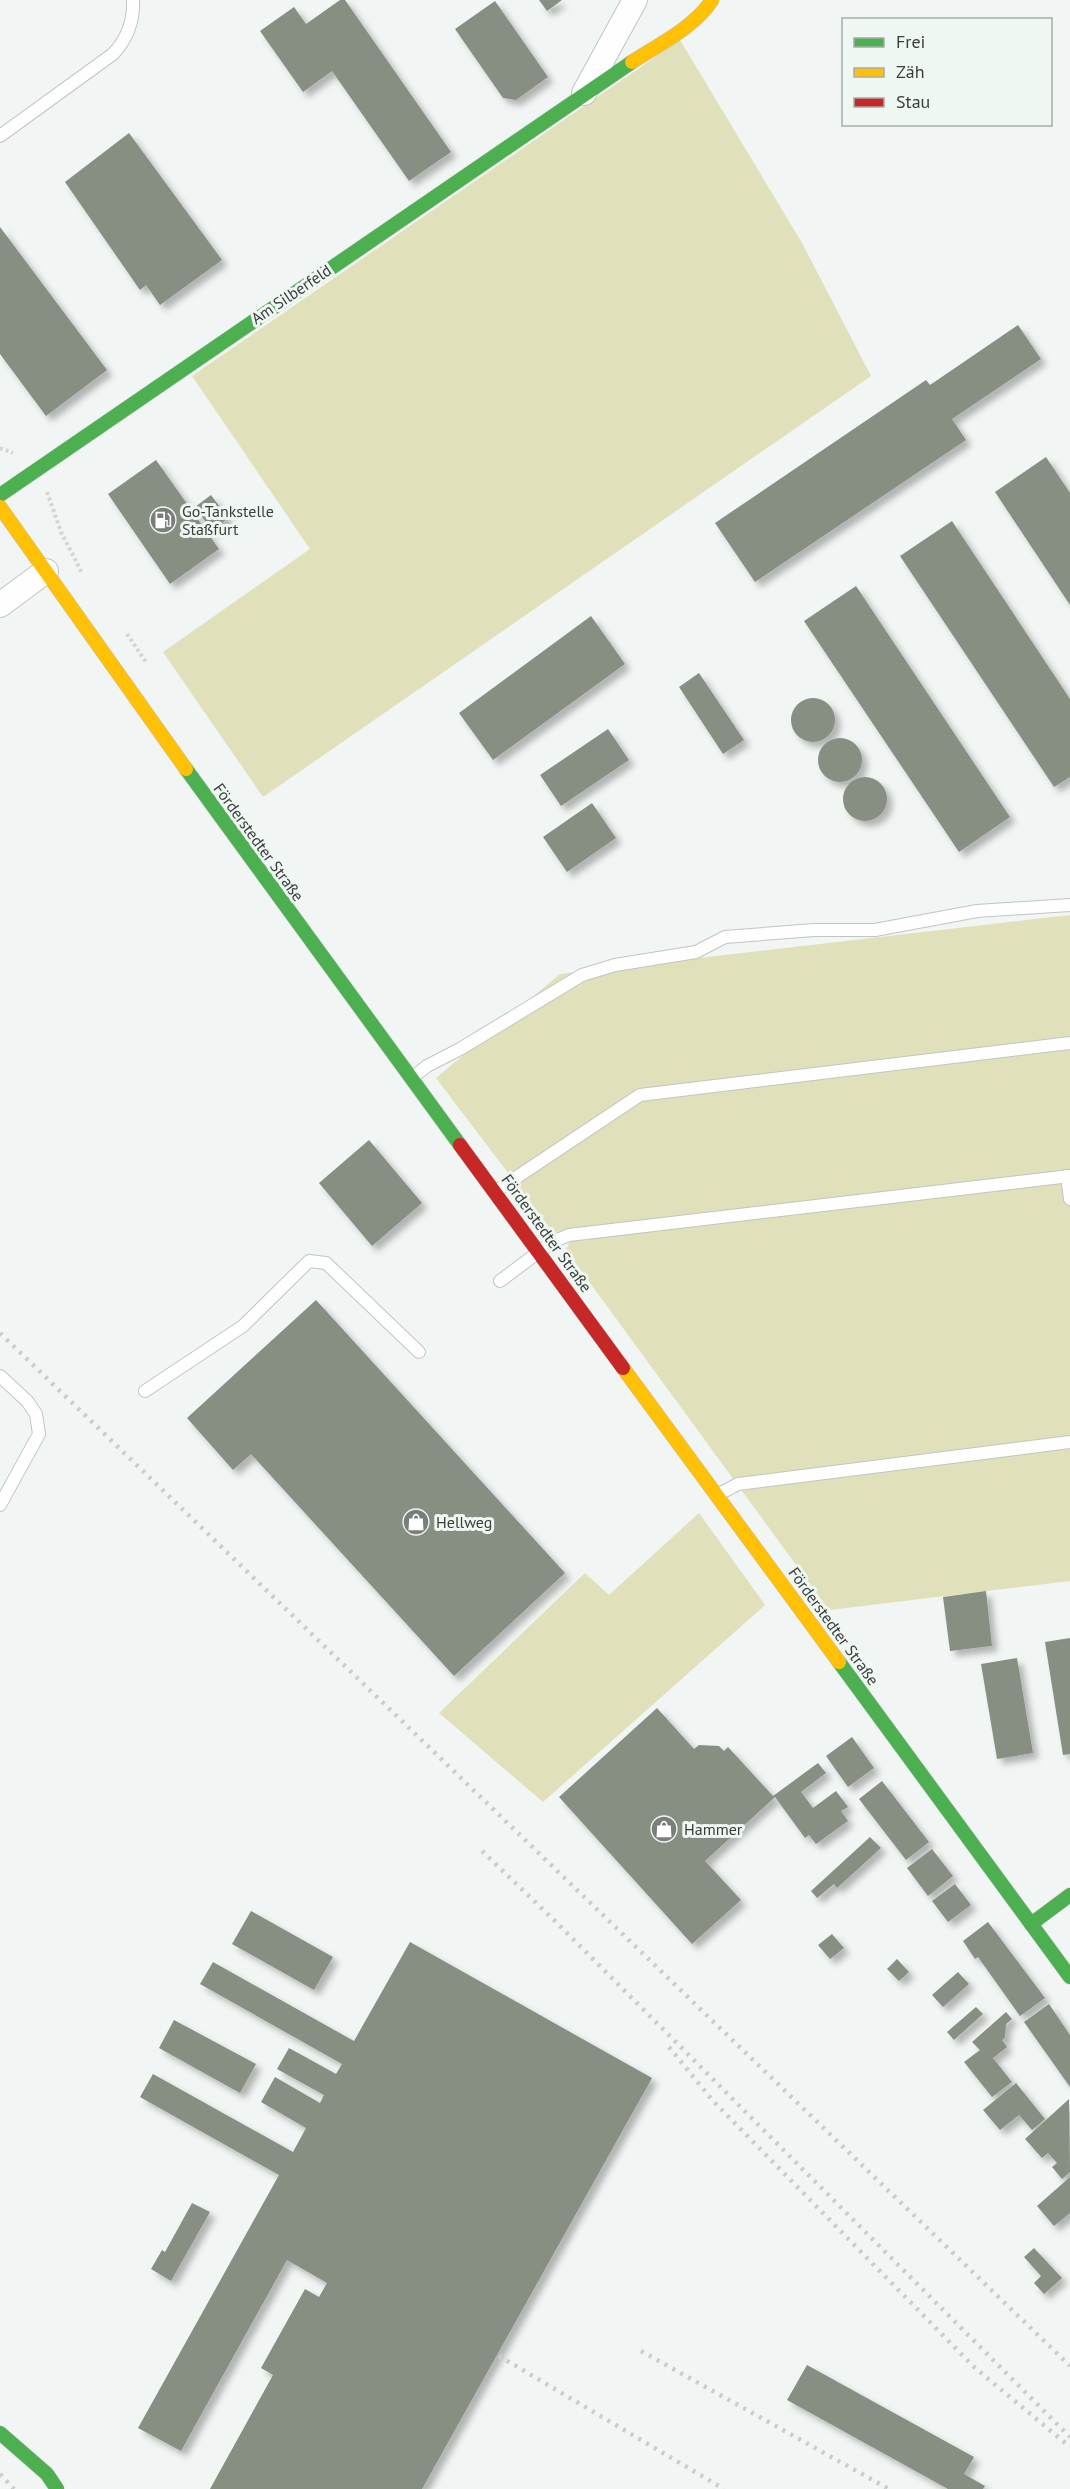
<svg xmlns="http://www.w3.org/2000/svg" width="1070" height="2489" font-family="'PT Sans',sans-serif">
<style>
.green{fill:#e0e0bb}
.building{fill:#878f82;filter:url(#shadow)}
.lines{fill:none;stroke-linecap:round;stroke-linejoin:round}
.lane-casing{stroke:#c2c5c3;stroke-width:14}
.street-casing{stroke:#c2c5c3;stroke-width:26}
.fast-casing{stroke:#c2c5c3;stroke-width:15}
.slow-casing{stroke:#c2c5c3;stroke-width:15}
.jam-casing{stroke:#c2c5c3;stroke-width:15}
.path{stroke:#d3d4d4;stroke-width:4;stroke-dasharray:3 3;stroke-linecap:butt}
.lane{stroke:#fdfefd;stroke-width:12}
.street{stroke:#fdfefd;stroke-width:24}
.fast{stroke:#4caf50;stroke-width:14}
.slow{stroke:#ffc107;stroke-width:14}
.jam{stroke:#c62828;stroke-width:14}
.rail{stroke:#cbcccb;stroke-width:4.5;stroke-dasharray:3 6;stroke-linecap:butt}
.labels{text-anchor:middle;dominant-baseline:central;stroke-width:6;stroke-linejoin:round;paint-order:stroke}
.street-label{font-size:16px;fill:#3a3d3b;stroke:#eff7f2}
.poi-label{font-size:16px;fill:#3a3d3b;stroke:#eff7f2;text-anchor:start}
</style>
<defs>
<filter id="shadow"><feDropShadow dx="5.5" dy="5.5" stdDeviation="3" flood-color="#0004"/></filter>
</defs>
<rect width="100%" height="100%" fill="#f1f5f3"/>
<g class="green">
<path d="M680,40L802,243L871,376L263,797L163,652L310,549L192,376Z"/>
<path d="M1070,915V1581L829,1610L566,1250L571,1239L566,1231L553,1232L436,1078L560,974Z"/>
<path d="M699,1513L765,1605L543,1802L439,1713L585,1573L609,1595Z"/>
</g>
<g class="building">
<path d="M340,0H345L451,152L409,181L332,71L303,92L260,31L294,7L306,24Z"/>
<path d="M539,0H562L547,11Z"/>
<path d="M495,1L548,77L516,100L503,98L455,29Z"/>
<path d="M129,133L222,260L160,305L146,285L140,290L65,182Z"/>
<path d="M0,227L107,370L46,416L0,354Z"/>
<path d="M1018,325L1041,359L952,419L966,440L755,582L715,523L926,380L930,385Z"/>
<path d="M1046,457L1070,493V605L995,492Z"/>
<path d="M156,460L219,549L170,584L108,494Z"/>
<path d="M211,495L228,518L212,531L195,507Z"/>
<path d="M952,521L1070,699V777L1054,787L900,556Z"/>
<path d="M856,586L1010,817L959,852L804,621Z"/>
<path d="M591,616L625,664L493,760L459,713Z"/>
<path d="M699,673L744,740L723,754L679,687Z"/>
<circle cx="813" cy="720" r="22"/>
<path d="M608,729L629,760L561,806L540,775Z"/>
<circle cx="840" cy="760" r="22"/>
<circle cx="865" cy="799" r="22"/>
<path d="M592,803L616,838L567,872L543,837Z"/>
<path d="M369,1140L422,1203L372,1246L319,1183Z"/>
<path d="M316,1300L565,1573L454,1676L251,1454L233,1470L187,1418Z"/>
<path d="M986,1591L992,1646L950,1651L943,1597Z"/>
<path d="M1070,1638V1754L1063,1755L1045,1642Z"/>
<path d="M1017,1658L1033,1753L997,1759L981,1664Z"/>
<path d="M657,1708L694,1749L699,1745L719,1746L724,1751L728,1747L773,1796L818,1763L826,1773L801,1792L813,1808L836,1791L848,1807L841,1811L848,1821L816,1844L809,1835L805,1838L775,1797L705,1861L741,1900L692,1944L559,1797Z"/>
<path d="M852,1737L874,1768L848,1787L826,1756Z"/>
<path d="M882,1781L929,1842L906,1860L859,1799Z"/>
<path d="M870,1837L881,1848L837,1888L834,1884L817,1898L811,1891Z"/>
<path d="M932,1849L953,1876L928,1896L907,1868Z"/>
<path d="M955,1884L971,1905L948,1922L932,1901Z"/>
<path d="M251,1911L333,1957L314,1990L232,1944Z"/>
<path d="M988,1922L1045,1998L1020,2016L978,1957L975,1959L963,1941Z"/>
<path d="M832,1934L844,1948L830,1959L818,1945Z"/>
<path d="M410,1942L652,2078L422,2489H210L273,2375L261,2368L305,2289L319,2297L327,2283L287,2260L181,2451L138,2428L279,2175L140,2097L153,2074L293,2152L306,2128L261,2102L275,2077L320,2103L324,2095L277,2069L289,2048L336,2074L342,2064L200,1984L213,1962L354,2041Z"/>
<path d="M897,1959L909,1972L899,1981L887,1969Z"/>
<path d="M958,1972L969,1984L943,2007L932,1995Z"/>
<path d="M1049,2004L1070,2035V2087L1024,2022Z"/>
<path d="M976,2007L983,2014L954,2040L947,2032Z"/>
<path d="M1006,2012L1012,2019L1006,2024L1005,2037L1002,2040L1007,2047L993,2058L1012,2082L992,2097L964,2062L980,2050L972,2042Z"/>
<path d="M174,2020L256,2064L240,2093L159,2048Z"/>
<path d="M1016,2083L1045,2119L1032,2130L1019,2115L1000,2130L983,2110Z"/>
<path d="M1069,2099L1070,2172L1062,2179L1052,2167L1057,2163L1048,2153L1042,2158L1025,2139Z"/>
<path d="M1070,2177V2213L1054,2226L1037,2206Z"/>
<path d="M192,2203L210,2212L171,2281L151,2269L162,2250L165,2252Z"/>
<path d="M1034,2248L1062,2278L1044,2294L1034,2283L1041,2276L1024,2257Z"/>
<path d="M807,2365L974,2457L964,2474L985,2486L983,2489H948L787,2400Z"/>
</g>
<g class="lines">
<defs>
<g id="lane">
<path d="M0,136L113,54C127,39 134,21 133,0"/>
<path d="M413,1077L427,1066L460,1049L582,975L615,965L696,952L725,937L814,930H875L977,911L1070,905"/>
<path d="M1067,1176L1070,1199"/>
<path d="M496,1191L640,1095L1070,1043"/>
<path d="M500,1281L552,1242L569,1235L1070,1176"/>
<path d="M0,1376L27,1401L36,1414L39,1434L0,1505"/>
<path d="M145,1391L243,1326L309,1261L326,1263L419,1352"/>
<path d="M719,1494L738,1484L1070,1442"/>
</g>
<g id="street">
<path d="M584,93L635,0"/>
<path d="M0,605L46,571"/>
</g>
<g id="fast">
<path d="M0,495L632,62"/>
<path d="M186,769L460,1145"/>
<path d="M839,1662L1070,1977"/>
<path d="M1031,1924L1070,1895"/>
<path d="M0,2433L47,2474L57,2489"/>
</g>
<g id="slow">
<path d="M632,62C658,45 695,27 712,0"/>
<path d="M0,507L186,769"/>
<path d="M623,1368L839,1662"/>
</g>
<path id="jam" d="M460,1145L623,1368"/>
</defs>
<use href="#lane" class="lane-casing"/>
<use href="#street" class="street-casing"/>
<use href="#fast" class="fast-casing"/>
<use href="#slow" class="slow-casing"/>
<use href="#jam" class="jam-casing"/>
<g class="path">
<path d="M0,448L13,453"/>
<path d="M47,492L61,532L82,573"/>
<path d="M127,634L146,662"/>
</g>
<use href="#lane" class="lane"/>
<use href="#street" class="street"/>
<use href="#fast" class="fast"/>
<use href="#slow" class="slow"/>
<use href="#jam" class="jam"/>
<g class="rail">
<path d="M0,1333L1070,2366"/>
<path d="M482,1851L554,1920L1070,2437"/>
<path d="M669,2047L713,2101L974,2367L1070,2447"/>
<path d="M641,2351L889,2489"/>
<path d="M499,2356L724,2489"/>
<path d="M0,2474L14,2489"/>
</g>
</g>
<defs>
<symbol id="fuel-disc" viewBox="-11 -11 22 22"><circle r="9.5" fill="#7a7d7b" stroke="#eff7f2"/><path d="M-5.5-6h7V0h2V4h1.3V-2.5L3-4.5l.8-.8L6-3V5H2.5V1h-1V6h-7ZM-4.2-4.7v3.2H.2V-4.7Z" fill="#fff"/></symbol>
<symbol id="shop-disc" viewBox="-11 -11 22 22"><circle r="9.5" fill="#7a7d7b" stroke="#eff7f2"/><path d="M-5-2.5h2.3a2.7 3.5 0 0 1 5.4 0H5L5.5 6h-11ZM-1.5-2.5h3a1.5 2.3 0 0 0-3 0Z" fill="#fff"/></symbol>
</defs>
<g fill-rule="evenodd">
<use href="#fuel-disc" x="148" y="505" width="30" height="30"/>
<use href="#shop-disc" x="401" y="1507" width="30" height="30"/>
<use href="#shop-disc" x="649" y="1814" width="30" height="30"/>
</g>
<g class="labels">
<g class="street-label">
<text transform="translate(291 294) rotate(-34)">Am Silberfeld</text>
<text transform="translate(259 842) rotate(54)">Förderstedter Straße</text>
<text transform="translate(547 1233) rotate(54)">Förderstedter Straße</text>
<text transform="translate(834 1626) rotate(54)">Förderstedter Straße</text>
</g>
<g class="poi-label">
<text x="182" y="511">Go-Tankstelle<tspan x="182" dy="18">Staßfurt</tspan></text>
<text x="436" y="1522">Hellweg</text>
<text x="684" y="1829">Hammer</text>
</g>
</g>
<rect x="842" y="18" width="210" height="108" fill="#eff7f2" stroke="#a7ada9" stroke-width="1.5"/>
<rect x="854" y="38" width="30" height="9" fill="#4caf50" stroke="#a7ada9" stroke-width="1.5"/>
<text x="896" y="48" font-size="18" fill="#3a3d3b">Frei</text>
<rect x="854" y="68" width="30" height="9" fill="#ffc107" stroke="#a7ada9" stroke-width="1.5"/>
<text x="896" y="78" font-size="18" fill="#3a3d3b">Zäh</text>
<rect x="854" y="98" width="30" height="9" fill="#c62828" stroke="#a7ada9" stroke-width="1.5"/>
<text x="896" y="108" font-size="18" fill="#3a3d3b">Stau</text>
</svg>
